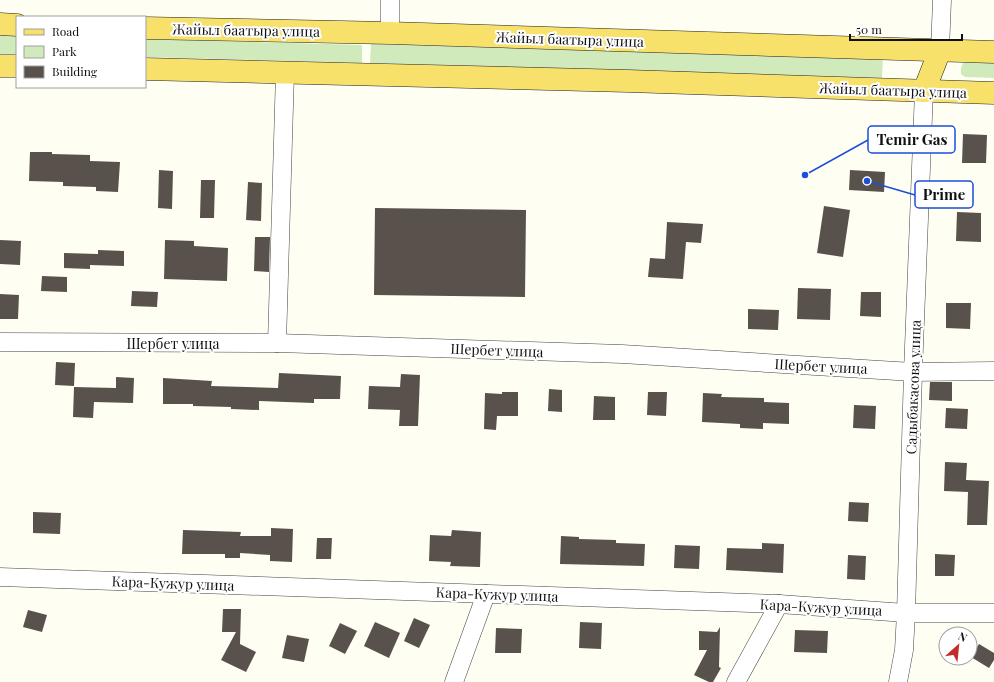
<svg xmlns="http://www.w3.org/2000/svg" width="994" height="682" font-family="'Playfair Display',serif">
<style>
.green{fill:#d0eabc}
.building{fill:#59524c}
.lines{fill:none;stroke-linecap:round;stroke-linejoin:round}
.minor-casing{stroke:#434343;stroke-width:19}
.major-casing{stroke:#212121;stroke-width:23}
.minor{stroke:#fff;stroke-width:18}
.major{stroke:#f7e16b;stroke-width:22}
.labels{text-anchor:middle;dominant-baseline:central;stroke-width:4;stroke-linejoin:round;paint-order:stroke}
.street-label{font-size:14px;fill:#101010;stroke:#fff}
.leader{fill:none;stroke:#1d4ed8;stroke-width:1.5}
.callout-dot{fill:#1d4ed8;stroke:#fff;stroke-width:1.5}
.callout{fill:#fff;stroke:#1d4ed8;stroke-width:1.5}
.callout-label{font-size:15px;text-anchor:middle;font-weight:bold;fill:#101010}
</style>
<rect width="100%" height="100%" fill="#fffef3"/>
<g class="green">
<path d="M0,34L17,35V54H0Z"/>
<path d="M145,39L362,45V63L145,57Z"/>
<path d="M371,44L883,58L882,78L370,63Z"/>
<path d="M970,61L994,62V78L965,77L961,74V68L963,63Z"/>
</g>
<g class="building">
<path d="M963,134L987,135L986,163H962Z"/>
<path d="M30,152H52V154L90,155V161L120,162L118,192L96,191V187L63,186V182L29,181Z"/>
<path d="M159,170L173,171L172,209L158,208Z"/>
<path d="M850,170L885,172L884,192L849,190Z"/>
<path d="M201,180H215L214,218H200Z"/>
<path d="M248,182L262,183L261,221L246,220Z"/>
<path d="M824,206L850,210L843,257L817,253Z"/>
<path d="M375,208L526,210L525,297L374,295Z"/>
<path d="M957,212L981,213V242L956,241Z"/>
<path d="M667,222L703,224L701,243L686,242L683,279L648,277L650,258L665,259Z"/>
<path d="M255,237H270L269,272L254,271Z"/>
<path d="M0,240L21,241L20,265L0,264Z"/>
<path d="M165,240L194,241V246L228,248L227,281L164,279Z"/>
<path d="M98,250L124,251V266L90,265V269L64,268V253L98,254Z"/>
<path d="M42,276L67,277V292L41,291Z"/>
<path d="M798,288L831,289L830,320L797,319Z"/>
<path d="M132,291L158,292L157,307L131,306Z"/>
<path d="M861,292H881V317L860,316Z"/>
<path d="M0,294L19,295L18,319H0Z"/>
<path d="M946,303H971L970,329L946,328Z"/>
<path d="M748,309L779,310L778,330L748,329Z"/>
<path d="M56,362L75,363L74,386L55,385Z"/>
<path d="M279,373L341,376L340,399H314V403L259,401V410L231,409V407L193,406V404H163V378L212,381L211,386L278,388Z"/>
<path d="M401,374L420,375L418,426H399L400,410L368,409L369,386L400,387Z"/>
<path d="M116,377L134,378L133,403L94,402L93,418L73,417L74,387L116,388Z"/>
<path d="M930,382H952V401L929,400Z"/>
<path d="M549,389L562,390V412L548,411Z"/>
<path d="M502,392H518V416H497L496,430L484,429L485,393L502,394Z"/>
<path d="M648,392H667L666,416L647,415Z"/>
<path d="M703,393L722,394L721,397L764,398V402L789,403V424L763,423V429L740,428V424L702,422Z"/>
<path d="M594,396L615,397V420H593Z"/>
<path d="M854,405L876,406L875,429L853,428Z"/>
<path d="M946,408L968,409L967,429L945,428Z"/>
<path d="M945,462L967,463L966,480L989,481L987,525H967L968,492L944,491Z"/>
<path d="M849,502L869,503L868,522L848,521Z"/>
<path d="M33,512L61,513L60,534L33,533Z"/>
<path d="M271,528L293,529L292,562L270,561V555L240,553V558H225V554H182L183,530L241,532L240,536H271Z"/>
<path d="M452,530L481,532L480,567L450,566L451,562L429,561L430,535L451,536Z"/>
<path d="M561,536L579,537V539L616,540V543L645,544L644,566L560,564Z"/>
<path d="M317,538H332L331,559H316Z"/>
<path d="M762,543L784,544L783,573L726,570L727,548L762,549Z"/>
<path d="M675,545L700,546L699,569L674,568Z"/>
<path d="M935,554L955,555L954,576H935Z"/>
<path d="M848,555L866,556L865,580L847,579Z"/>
<path d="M223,609H241L240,644L256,652L246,672L221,660L236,632H222Z"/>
<path d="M28,610L47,615L42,632L23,627Z"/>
<path d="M414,618L430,625L419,648L404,641Z"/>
<path d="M375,622L400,633L389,658L364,646Z"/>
<path d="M580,622L602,623L601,649L579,648Z"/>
<path d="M340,623L357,631L345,654L329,646Z"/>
<path d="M720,627L719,667L721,668L713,682H709L694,675L707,650H699V631L717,632Z"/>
<path d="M496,628L522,629L521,653H495Z"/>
<path d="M795,630L828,631L827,653L794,652Z"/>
<path d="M287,635L309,639L304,662L282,658Z"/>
<path d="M979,644L994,653V660L989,668L971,657Z"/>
</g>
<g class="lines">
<defs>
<g id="minor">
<path d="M390,0V33"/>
<path d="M940,50L942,0"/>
<path d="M0,342L277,343L622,354L913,372L994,371"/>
<path d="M277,343L285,73"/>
<path d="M0,577L779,604L906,613H994"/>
<path d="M454,682L486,594"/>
<path d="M736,682L779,604"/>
<path d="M898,682L904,650L906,613L913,372L924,91"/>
</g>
<g id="major">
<path d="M0,24L17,25"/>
<path d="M145,28L390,33L994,52"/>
<path d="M0,66H17"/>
<path d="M145,69L628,81L994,93"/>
<path d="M924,91L940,50"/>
</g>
</defs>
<use href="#minor" class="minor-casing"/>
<use href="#major" class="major-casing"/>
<use href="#minor" class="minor"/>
<use href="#major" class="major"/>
</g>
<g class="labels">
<g class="street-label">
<text transform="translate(246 30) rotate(1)">Жайыл баатыра улица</text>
<text transform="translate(570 39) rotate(2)">Жайыл баатыра улица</text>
<text transform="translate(893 90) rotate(2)">Жайыл баатыра улица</text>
<text x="173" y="343">Шербет улица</text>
<text transform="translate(497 350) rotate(2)">Шербет улица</text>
<text transform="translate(821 366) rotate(3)">Шербет улица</text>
<text transform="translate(913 387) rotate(-88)">Садыбакасова улица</text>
<text transform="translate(173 583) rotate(2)">Кара-Кужур улица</text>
<text transform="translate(497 594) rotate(2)">Кара-Кужур улица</text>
<text transform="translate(821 607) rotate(3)">Кара-Кужур улица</text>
</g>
</g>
<path class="leader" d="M805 175L868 140M867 181L915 195"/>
<g class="callout-dot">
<circle cx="805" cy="175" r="4"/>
<circle cx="867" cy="181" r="4"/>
</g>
<g class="callout">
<rect x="868" y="126" width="87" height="27" rx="4"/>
<rect x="915" y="181" width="58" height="27" rx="4"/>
</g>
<g class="callout-label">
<text x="912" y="145">Temir Gas</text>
<text x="944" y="200">Prime</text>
</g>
<rect x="16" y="16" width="130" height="72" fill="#ffffff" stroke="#9f9f9f"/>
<rect x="24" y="29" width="20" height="6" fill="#f7e16b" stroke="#9f9f9f"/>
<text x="52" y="36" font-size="12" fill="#101010">Road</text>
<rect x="24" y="46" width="20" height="12" fill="#d0eabc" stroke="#9f9f9f"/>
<text x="52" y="56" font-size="12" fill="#101010">Park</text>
<rect x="24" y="66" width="20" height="12" fill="#59524c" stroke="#9f9f9f"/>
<text x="52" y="76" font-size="12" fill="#101010">Building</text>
<g transform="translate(958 646) rotate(27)"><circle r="19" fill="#ffffff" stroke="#9f9f9f"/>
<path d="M0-3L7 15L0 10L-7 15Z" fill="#c12d28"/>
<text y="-6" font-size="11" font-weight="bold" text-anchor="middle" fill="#101010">N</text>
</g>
<path d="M850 34v6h112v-6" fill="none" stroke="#101010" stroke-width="2"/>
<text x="856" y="34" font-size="12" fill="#101010" stroke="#ffffff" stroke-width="3" paint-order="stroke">50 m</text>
</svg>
